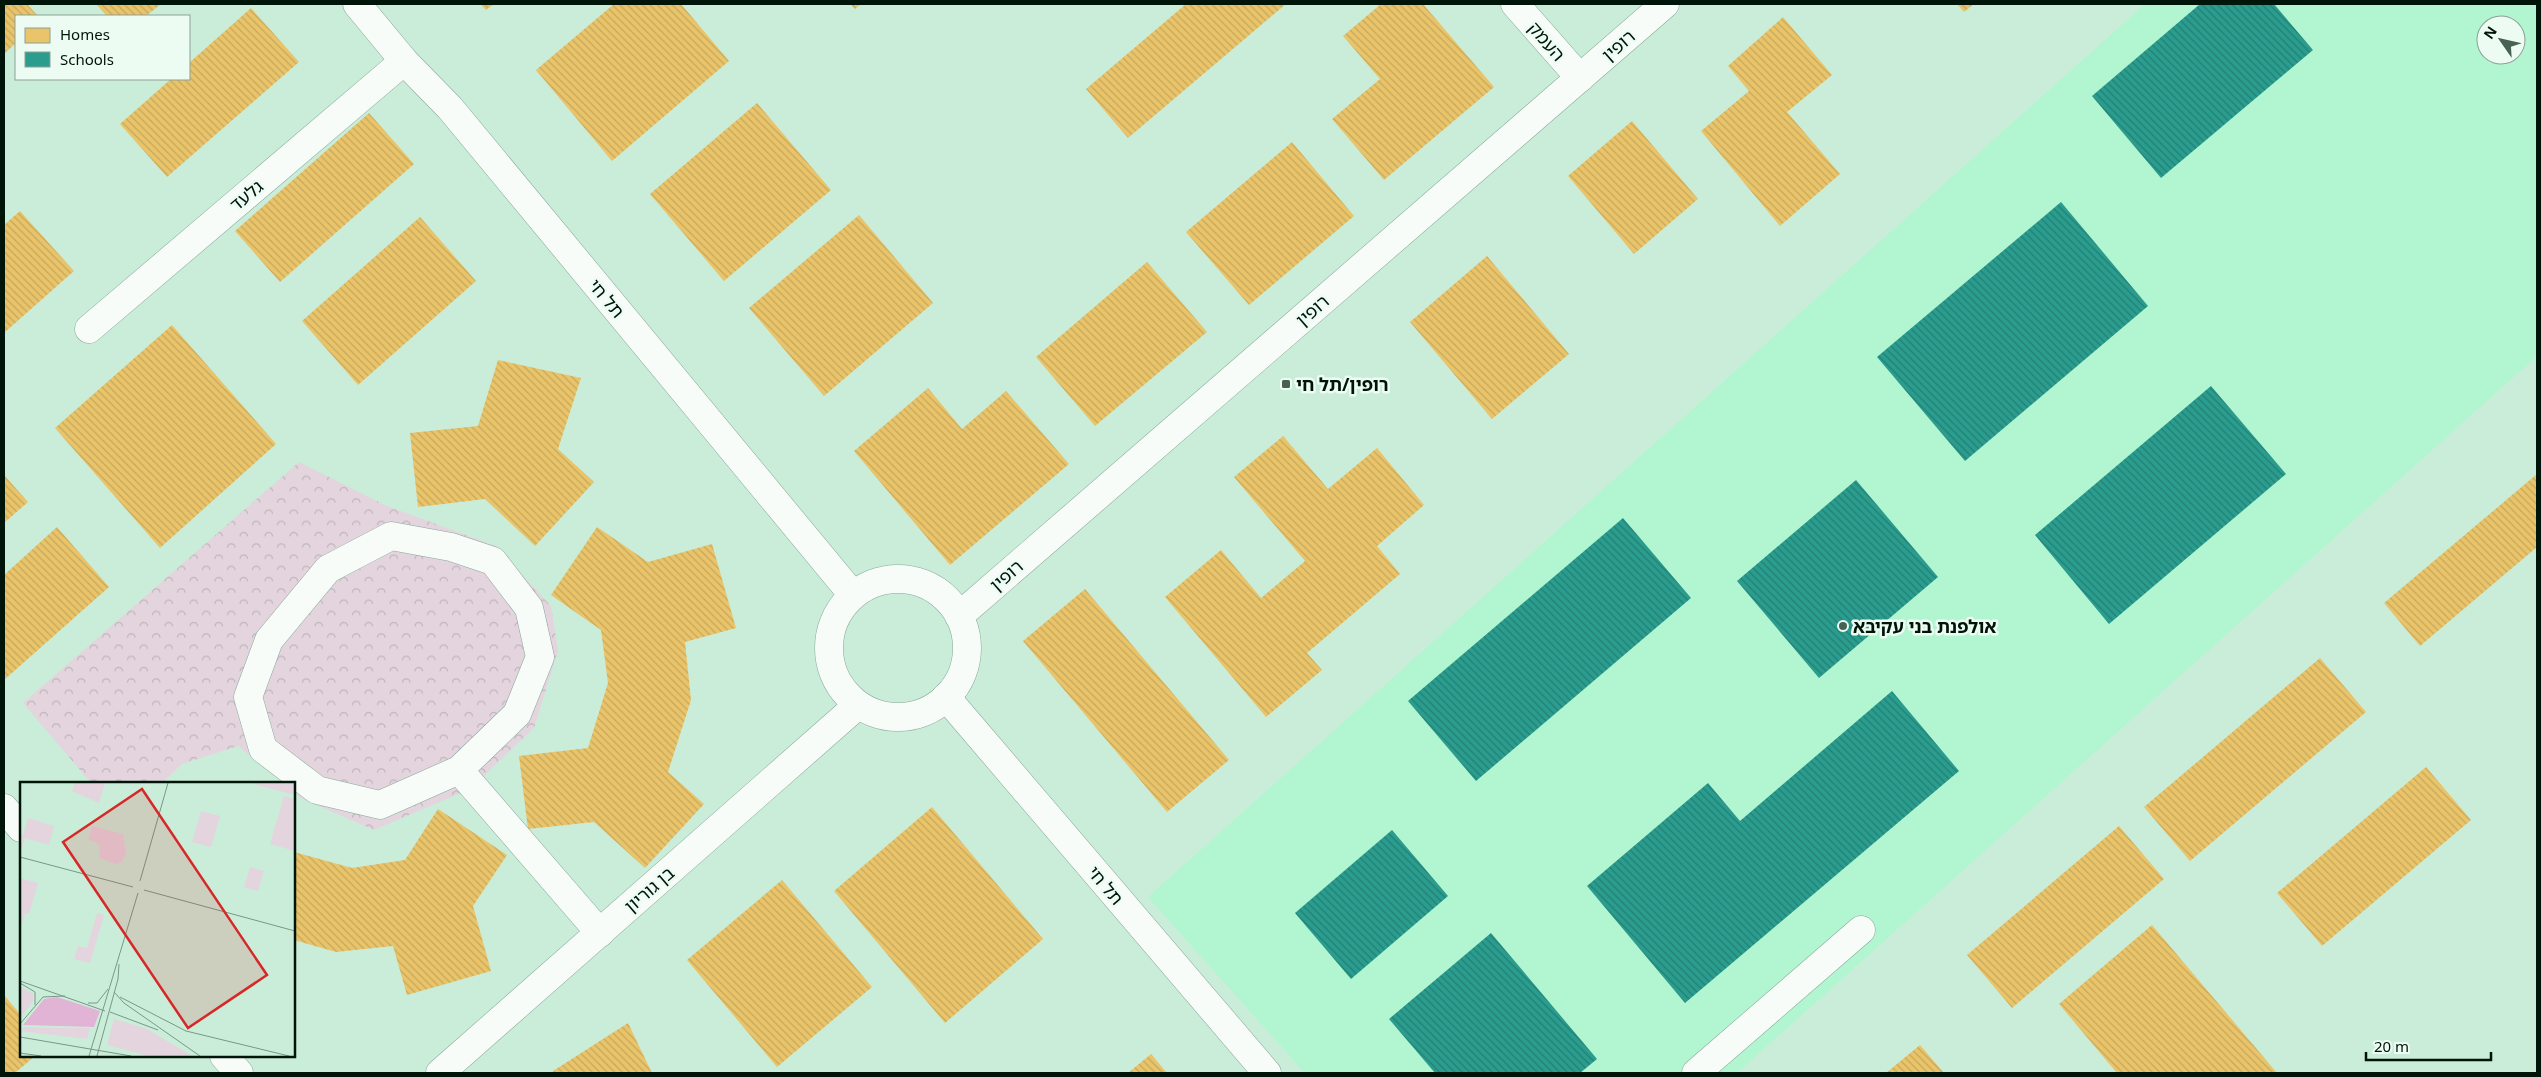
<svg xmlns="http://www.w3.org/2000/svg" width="2541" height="1077" font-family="'Noto Sans','Noto Sans Hebrew',sans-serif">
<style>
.built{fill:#b2f5d1;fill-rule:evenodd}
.park{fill:url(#park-crowns)}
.homes{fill:url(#homes-back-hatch)}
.schools{fill:url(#schools-back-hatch)}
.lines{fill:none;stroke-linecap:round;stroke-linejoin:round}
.minor-casing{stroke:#89a898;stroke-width:29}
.minor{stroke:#f7fcf9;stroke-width:28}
.poi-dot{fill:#476152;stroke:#edfcf3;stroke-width:2}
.labels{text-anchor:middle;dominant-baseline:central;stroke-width:5;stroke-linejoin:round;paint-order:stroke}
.street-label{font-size:18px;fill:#00150a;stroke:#edfcf3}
.poi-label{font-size:18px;font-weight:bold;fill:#00150a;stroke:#edfcf3;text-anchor:start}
.inset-road{fill:none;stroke:#799786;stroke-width:1}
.view{fill:#d62828;fill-opacity:0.15;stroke:#d62828;stroke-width:2.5}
.inset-edge{fill:none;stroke:#00150a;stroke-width:2.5}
</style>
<defs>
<pattern id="park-crowns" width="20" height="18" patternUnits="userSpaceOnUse" patternTransform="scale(1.25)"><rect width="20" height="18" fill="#e3d4de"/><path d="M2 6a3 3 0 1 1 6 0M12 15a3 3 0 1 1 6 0" fill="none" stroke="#c1b5bd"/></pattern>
<pattern id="homes-back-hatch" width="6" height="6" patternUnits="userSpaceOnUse" patternTransform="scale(1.25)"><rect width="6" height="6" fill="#e9c46a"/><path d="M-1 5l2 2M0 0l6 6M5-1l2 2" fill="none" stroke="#c6a85b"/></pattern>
<pattern id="schools-back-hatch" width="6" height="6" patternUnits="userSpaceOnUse" patternTransform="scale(1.25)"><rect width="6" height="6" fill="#2a9d8f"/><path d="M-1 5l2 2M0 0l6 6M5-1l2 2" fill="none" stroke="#227f73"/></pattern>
</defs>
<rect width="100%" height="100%" fill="#caedd9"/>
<path class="built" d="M2145,4H2537V356L1737,1073H1305L1148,897ZM2486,25H2516V55H2486Z"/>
<path class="park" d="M299,462L387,506L496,546L551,606L558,651L534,728L470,789L374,830L303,799L294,792V783H284L238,746L182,764L162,783H91L23,703Z"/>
<g class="homes">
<path d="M4,4H27L38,16H16V43L4,54Z"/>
<path d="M96,4H161L146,16H107Z"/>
<path d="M480,4H494L486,10Z"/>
<path d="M614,4H681L729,61L612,161L536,70Z"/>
<path d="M850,4H861L855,9Z"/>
<path d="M1186,4H1286L1128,138L1086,89Z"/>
<path d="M1381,4H1423L1494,87L1384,180L1332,119L1380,79L1343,36Z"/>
<path d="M1957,4H1974L1964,12Z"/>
<path d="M251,8L299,62L167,177L120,124L171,79H189V63Z"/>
<path d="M1783,17L1832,75L1787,112L1840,174L1780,226L1701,131L1749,91L1728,66Z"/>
<path d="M757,103L831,190L724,281L650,194Z"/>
<path d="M369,113L414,164L280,282L235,231Z"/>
<path d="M1632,121L1698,199L1634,254L1568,176Z"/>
<path d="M1292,142L1354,216L1249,305L1186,232Z"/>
<path d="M20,211L74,271L4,333V225Z"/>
<path d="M859,215L933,303L824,396L749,308Z"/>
<path d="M420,217L476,281L358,385L302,321Z"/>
<path d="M1487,256L1569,354L1492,419L1410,322Z"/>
<path d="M1147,262L1207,332L1095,426L1036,357Z"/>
<path d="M172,325L276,444L160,548L55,428Z"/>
<path d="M498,360L581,378L558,449L594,482L535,546L485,499L418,507L410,433L478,426Z"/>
<path d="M928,388L962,429L1006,391L1069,464L950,565L854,451Z"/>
<path d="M1283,436L1328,489L1377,448L1424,505L1377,546L1400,574L1307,653L1322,670L1266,717L1165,597L1221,550L1261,598L1305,561L1234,477Z"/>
<path d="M2537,474V547L2420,646L2384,603Z"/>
<path d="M4,475L28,502L4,523Z"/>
<path d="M57,527L109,587L4,680V575Z"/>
<path d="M597,527L648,562L712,544L736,628L685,642L691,700L668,772L704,804L645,868L594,822L528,829L519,756L588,748L608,683L601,630L551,595Z"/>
<path d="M1085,589L1229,760L1167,812L1023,641Z"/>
<path d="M2320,658L2366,712L2190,861L2144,807Z"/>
<path d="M2426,767L2471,820L2322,946L2277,893Z"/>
<path d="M932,807L1043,939L945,1023L834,891Z"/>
<path d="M438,809L507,855L473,906L491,971L407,995L393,946L336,952L294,940V852L352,868L405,860Z"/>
<path d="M2119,826L2164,879L2012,1008L1967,955Z"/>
<path d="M782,880L872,987L777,1067L687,960Z"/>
<path d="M2152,925L2277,1073H2117L2059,1004Z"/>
<path d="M4,995L21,1015V1056H35L15,1073H4Z"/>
<path d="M628,1023L652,1073H554L553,1071Z"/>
<path d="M1920,1045L1944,1073H1886Z"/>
<path d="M1151,1054L1167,1073H1128Z"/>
</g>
<g class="schools">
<path d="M2200,4H2274L2313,50L2161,178L2092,96Z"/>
<path d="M2061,202L2148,306L1965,461L1877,357Z"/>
<path d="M2211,386L2286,474L2109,624L2035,535Z"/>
<path d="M1856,480L1938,577L1819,678L1737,581Z"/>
<path d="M1623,518L1691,598L1476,781L1408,701Z"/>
<path d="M1892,691L1959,771L1685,1003L1587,886L1708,783L1740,821Z"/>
<path d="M1392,830L1448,896L1351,979L1295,913Z"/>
<path d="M1491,933L1597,1059L1580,1073H1435L1389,1019Z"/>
</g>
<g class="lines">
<defs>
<g id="minor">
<path d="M357,4L404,61L450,108L853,595"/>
<path d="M1515,4L1580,78"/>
<path d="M89,329L404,61"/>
<circle cx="898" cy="648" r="69"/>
<path d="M959,616L1665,4"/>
<path d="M946,697L1267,1073"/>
<path d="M459,770L380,805L317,790L263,749L248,697L269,640L328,569L391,536L451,547L493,561L529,608L540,657L517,714L459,770L600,933"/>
<path d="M4,808L21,828"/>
<path d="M224,1056L239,1073"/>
<path d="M440,1073L858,705"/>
<path d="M1696,1073L1861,930"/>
</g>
</defs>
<use href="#minor" class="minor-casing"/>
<use href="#minor" class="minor"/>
</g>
<g class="poi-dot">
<rect x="1281" y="379" width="10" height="10" rx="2.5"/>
<circle cx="1843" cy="626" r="5"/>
</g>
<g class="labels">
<g class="street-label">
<text transform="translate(1547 41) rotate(49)">העמק</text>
<text transform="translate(1618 45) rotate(-41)">רופין</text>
<text transform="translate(246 195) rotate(-40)">גלעד</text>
<text transform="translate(607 298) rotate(50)">תל חי</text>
<text transform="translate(1312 310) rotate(-41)">רופין</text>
<text transform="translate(1006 575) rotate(-41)">רופין</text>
<text transform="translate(1106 885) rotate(50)">תל חי</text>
<text transform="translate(649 889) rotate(-41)">בן גוריון</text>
</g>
<g class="poi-label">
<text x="1296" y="384">רופין/תל חי</text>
<text x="1853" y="626">אולפנת בני עקיבא</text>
</g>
</g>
<g transform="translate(20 782)">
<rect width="275" height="275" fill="#caedd9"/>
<path d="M0,205L13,211V219L0,236ZM94,237L127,247L172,274H128L87,263ZM4,245L42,246H70L67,257L0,249Z" fill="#e3d4de"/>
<path d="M37,215L80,229L74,245L3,243L24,217Z" fill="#e1b3d4"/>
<path d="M234,1H275V13L233,2Z" fill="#e3d4de"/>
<path d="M55,1H85L79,21L52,9ZM264,14L275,17V69L250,62ZM181,29L200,34L191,65L172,60ZM8,36L34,44L29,63L5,56L0,73V52L3,53ZM72,44L103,52L106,71L102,80L95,82L80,76L79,62L68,57ZM230,85L244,89L238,109L224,105ZM0,96L18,101L9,132L5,131L0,149ZM77,131L84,133L70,181L54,177L58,164L67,166Z" fill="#e3d4de"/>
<path class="inset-road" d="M0,75L113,105M120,99L148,1M124,108L275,149M0,199L85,229M0,201L15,210V223M94,210L104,221L180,274M100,215L166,249L269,274M68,221H77L88,207M90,230L138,248M0,242L23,215L45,214M0,255L111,274M0,271L21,274M69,274L118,111M77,274L98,197L99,182"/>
<path class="view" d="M122,7L247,193L168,246L43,60Z"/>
<rect width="275" height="275" class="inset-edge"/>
</g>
<rect width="2541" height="1077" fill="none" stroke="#00150a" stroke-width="10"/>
<rect x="15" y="15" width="175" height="65" fill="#edfcf3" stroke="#8ea096"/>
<rect x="25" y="28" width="25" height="15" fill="#e9c46a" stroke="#8ea096"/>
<text x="60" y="40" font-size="15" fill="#00150a">Homes</text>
<rect x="25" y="52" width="25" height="15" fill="#2a9d8f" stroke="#8ea096"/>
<text x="60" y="65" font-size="15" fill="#00150a">Schools</text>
<g transform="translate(2501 40) rotate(304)"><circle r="24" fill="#edfcf3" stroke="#8ea096"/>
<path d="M0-4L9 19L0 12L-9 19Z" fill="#476152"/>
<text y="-8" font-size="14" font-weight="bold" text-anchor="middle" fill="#00150a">N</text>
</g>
<path d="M2366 1052v8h125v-8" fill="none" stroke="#00150a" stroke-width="2.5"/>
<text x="2374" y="1052" font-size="15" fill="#00150a" stroke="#edfcf3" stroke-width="4" paint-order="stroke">20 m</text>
</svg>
